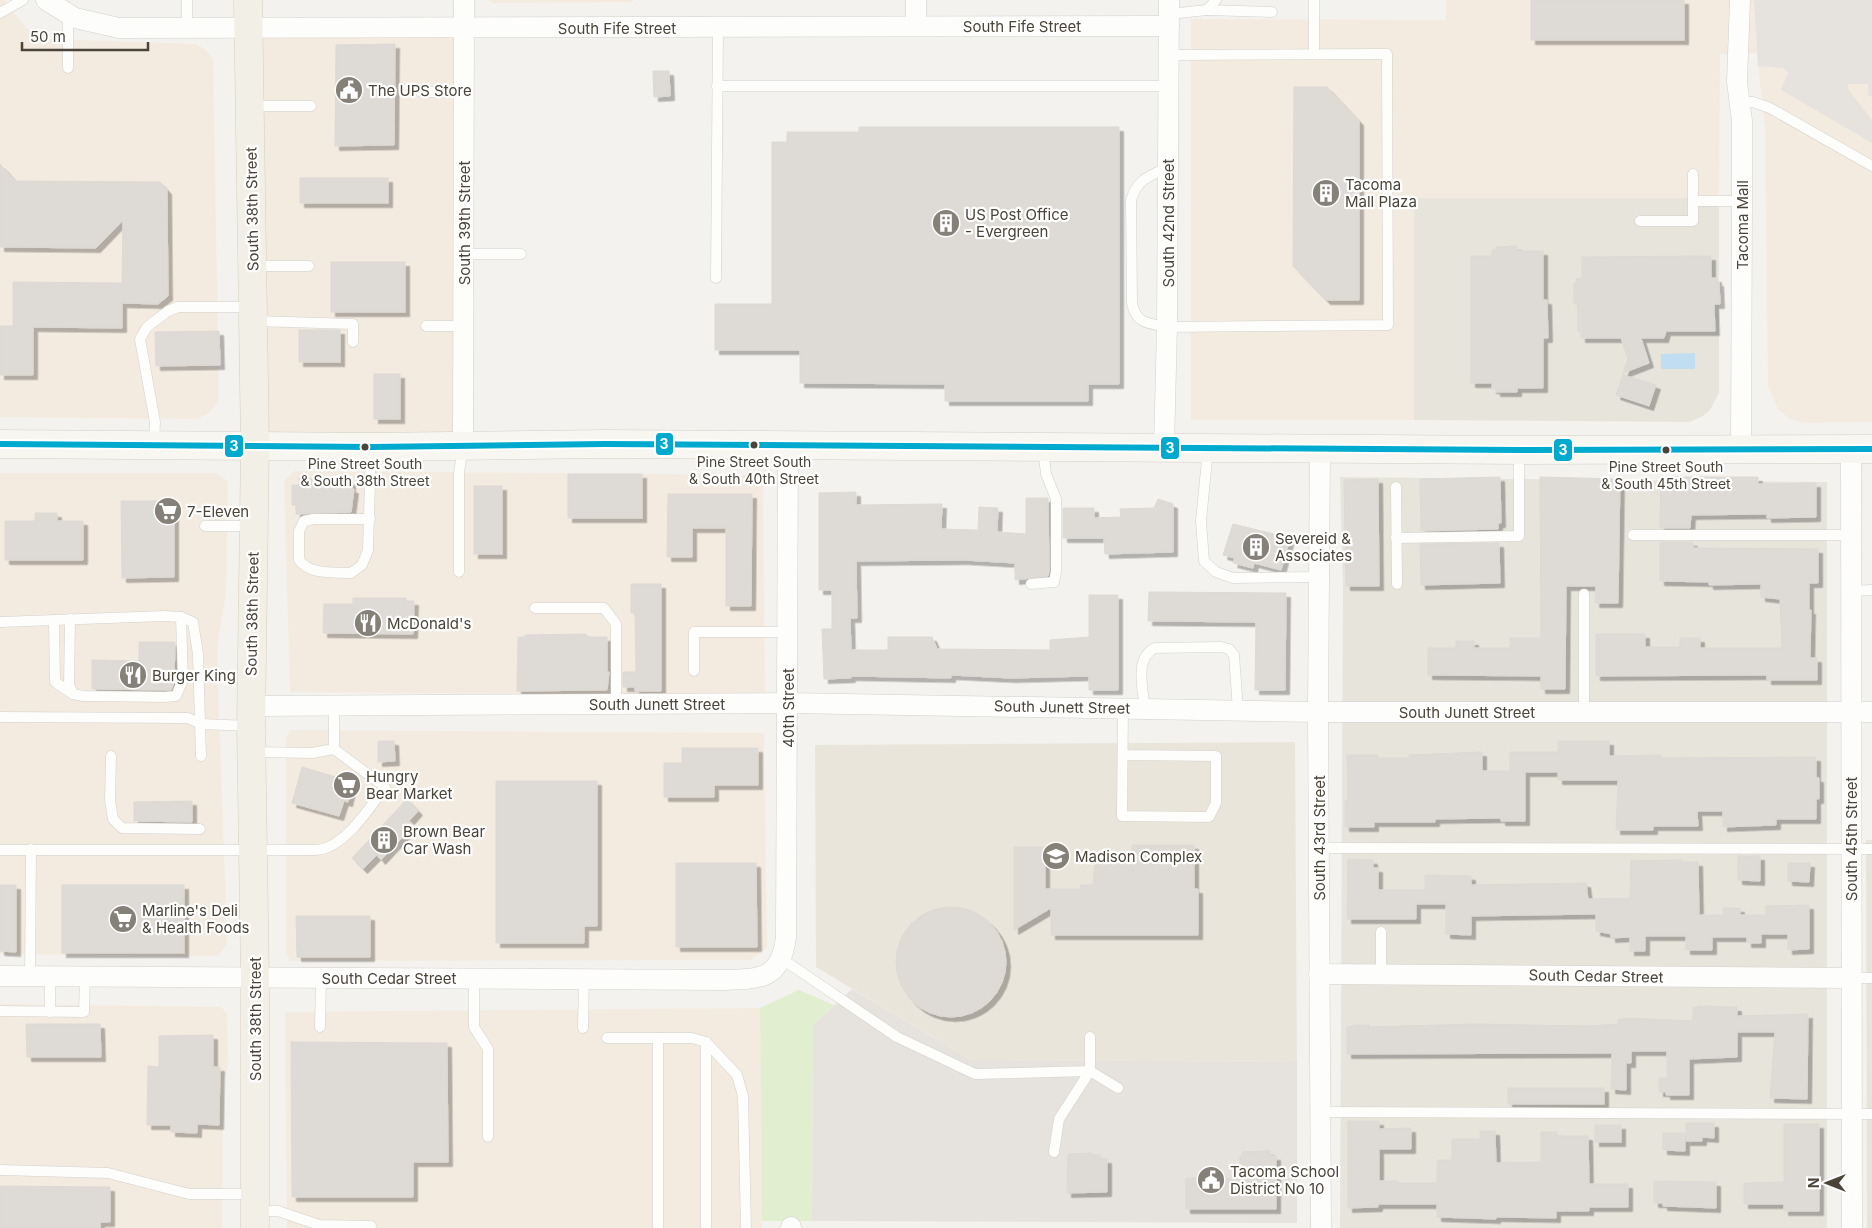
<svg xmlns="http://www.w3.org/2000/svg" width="1872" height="1228" font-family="Inter,sans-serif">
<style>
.residential{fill:#e7e4dc}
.commercial{fill:#f3ebdf}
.industrial{fill:#e6e2de}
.education{fill:#eae5da}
.green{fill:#e1eecf}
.parking{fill:#e6e3df}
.water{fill:#c0ddf1}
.building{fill:#dedbd6;stroke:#dcd9d4;filter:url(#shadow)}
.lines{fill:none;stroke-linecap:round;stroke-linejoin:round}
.lane-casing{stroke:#d2d0cb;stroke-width:11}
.street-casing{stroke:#d2d0cb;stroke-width:21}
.secondary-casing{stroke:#d3cfc5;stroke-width:29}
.primary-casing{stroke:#d6cebb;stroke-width:29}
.lane{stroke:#fdfdfc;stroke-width:10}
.street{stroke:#fdfdfc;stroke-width:20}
.secondary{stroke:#f7f6f1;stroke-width:28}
.primary{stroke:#f2efe6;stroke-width:28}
.bus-1-casing{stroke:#fff;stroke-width:10}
.bus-1{stroke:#00a9ce;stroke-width:6}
.bus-dot{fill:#4b4439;stroke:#fff;stroke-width:2}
.labels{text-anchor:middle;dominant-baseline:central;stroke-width:4.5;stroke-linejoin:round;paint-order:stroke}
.bus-label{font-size:14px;fill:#4b4439;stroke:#fff}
.street-label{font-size:15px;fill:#4b4439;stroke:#fff}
.poi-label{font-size:15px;fill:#4b4439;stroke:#fff;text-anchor:start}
.line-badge{stroke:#fff;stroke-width:2}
.badge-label{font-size:14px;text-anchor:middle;font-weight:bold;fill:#fff}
</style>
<defs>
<filter id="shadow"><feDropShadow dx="4.5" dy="4.5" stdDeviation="0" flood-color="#0004"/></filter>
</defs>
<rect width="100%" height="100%" fill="#f4f2ee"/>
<g class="residential">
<path d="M1414,198H1719V393L1710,410L1703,416L1689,422L1414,420Z"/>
<path d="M1340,477L1827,482V1228H1340L1343,587Z"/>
<path d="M1866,840H1872V1228H1867Z"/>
</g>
<g class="commercial">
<path d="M0,0H4L26,28L49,39L195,44L205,49L213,59L219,400L208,414L196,419L0,417Z"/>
<path d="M489,0H633V2L493,3Z"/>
<path d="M1446,0H1872V422L1804,423L1790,419L1778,409L1768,386L1765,132L1757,53L1720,54L1719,198H1414V420H1191V19L1446,20Z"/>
<path d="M249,28L464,29L463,446L255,445Z"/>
<path d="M294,471L763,475L765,696L290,692L284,481Z"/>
<path d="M0,473H217L228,482L226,593L217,649L227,944L218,956L0,954Z"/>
<path d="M291,730L764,733L767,947L751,960L290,961L286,953V738Z"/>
<path d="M0,1004L221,1007L227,1014L228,1064L223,1082L222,1228H0Z"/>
<path d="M760,1008L762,1228H287L285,1012Z"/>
</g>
<path class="industrial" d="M852,989L971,1060L1297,1062V1223L812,1221L813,1025Z"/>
<path class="education" d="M1295,742L1297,1062L971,1060L816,967L815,745Z"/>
<path class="green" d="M799,990L834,1005L813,1025L812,1221H762L760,1008Z"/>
<path class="parking" d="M1754,0H1872V97L1868,95V84H1848V89L1872,120V143L1781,90L1788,73L1783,68L1758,66Z"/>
<path class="water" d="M1695,353V369H1661V354Z"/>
<g class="building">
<rect x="1531" y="0" width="153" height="40"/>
<path d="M395,44L394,145L335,146L336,45Z"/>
<path d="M653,71H669L670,96L654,97Z"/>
<path d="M1294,87H1327L1359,121V300H1326L1293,266Z"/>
<path d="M859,127H1119V384H1088V401H945V384L800,383V350H715V304H772V142H787V132H859Z"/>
<path d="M0,164L15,181L160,182L167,190L168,296L158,304L122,303V328L33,327V375H0V326H13V282L122,283L123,220L96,248L0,247Z"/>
<rect x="300" y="178" width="88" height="25"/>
<path d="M1517,246V251H1543V300H1547L1548,338H1543V388H1517V392H1496V389H1492V383H1471V256H1492V250H1496V247Z"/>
<path d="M1711,256V278H1717V282H1719L1720,304H1714L1715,331H1666L1664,338H1641L1649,363L1623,373L1628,359L1621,338H1581V332H1578V304H1574V283H1576V279H1582V257Z"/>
<rect x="331" y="262" width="74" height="50"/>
<rect x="299" y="330" width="41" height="32"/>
<path d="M219,331L220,365L156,366L155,332Z"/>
<rect x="374" y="374" width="26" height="45"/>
<path d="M1623,375L1656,385L1649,406L1616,395Z"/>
<rect x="568" y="474" width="74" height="44"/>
<path d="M1500,477L1501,523H1498V529L1421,531L1420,479Z"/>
<path d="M1540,477L1620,479L1618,603H1595L1596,586H1566L1565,689H1541V676L1428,675V648H1456V641H1474V648H1510V638H1541Z"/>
<path d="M1661,477H1758V484L1816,483V517L1767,518V514L1691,515L1690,528H1660Z"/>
<path d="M299,478L351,481V489H354L351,512L296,514V505H292V485H299Z"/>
<path d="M1378,479L1379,586H1346L1344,480Z"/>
<rect x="474" y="486" width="28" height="68"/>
<path d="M856,492V505L942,504L941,529L978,530L979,507L998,508L997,532L1026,534V498H1048L1049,571L1048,576L1015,580V563L964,560L856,561L857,618H850L851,650H888V637H932L937,649L1050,650V640L1089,637V595H1118V690H1089V676L1011,678L951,675V678L851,676V678L824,679L822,629H832V590H819V493Z"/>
<path d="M668,494H752L751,606H726V528H692V557H667Z"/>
<path d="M1158,499L1173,504V552L1105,554L1104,538H1063V508H1094V518L1121,517L1120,509L1154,508Z"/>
<path d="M121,501H174V577L122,578Z"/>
<path d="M35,513H57V521H83V560H5V521H35Z"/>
<path d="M1233,524L1290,538L1281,570L1254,563L1253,568L1233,563L1235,558L1223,555Z"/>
<path d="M1660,542H1693V548L1818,549V583H1809V610H1811L1810,658H1817V680H1767V675L1596,676V634H1645V647H1680V638H1700V648H1782L1780,599L1761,597V584L1709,585V582L1660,581Z"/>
<path d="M1499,543L1500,583L1421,585L1420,544Z"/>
<path d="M631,584H661V691H635V687H623V672H636L635,613H631Z"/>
<path d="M1149,592L1286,593L1285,690H1255L1256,622L1148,621Z"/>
<path d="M353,598H406V601H414L413,634L323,633L324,604H353Z"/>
<path d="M585,634L589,637H607V672H609L607,690L517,691L518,637H525V635Z"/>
<path d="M139,642H175L174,683L171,690L92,689V660L139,661Z"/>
<path d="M378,741H394L395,761L378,762Z"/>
<path d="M1558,741H1609V756L1661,755V758L1816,757V778H1819V799H1816V819H1776V825L1723,827V811H1697L1698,826H1653V830H1616L1618,780H1558V772H1525V821H1501V818L1435,819V822H1374V827H1345V800H1348L1347,755H1378V758H1409V755L1482,752V771H1510V752H1558Z"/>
<path d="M682,748H758V785H714V797H664V763H682Z"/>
<path d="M302,767L353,782L348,802L344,801L339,816L292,803Z"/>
<path d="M496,781H597V926H584V943H496Z"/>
<path d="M407,799L418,811L409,821L414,825L381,860L377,855L363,869L352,858Z"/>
<path d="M192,801V822L134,821V802Z"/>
<path d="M1132,845H1194V889H1198V935H1051V908L1014,930V847H1045V889H1080V885H1093L1095,862H1132Z"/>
<path d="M1738,856H1760V881L1738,880Z"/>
<path d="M1348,859L1373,860V868H1378V890H1425V875L1471,876V885L1586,883L1588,899L1630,898L1631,861L1682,860V862H1698L1699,915H1723V908H1740V915H1766V906L1809,905V949L1788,950V934H1761V943H1747V937H1712V950H1686V936H1645V951H1630V937L1611,938V934L1596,931V914L1471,916V935L1446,934V904H1416V919H1347Z"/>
<path d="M676,863H756L757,947H676Z"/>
<path d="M1788,863H1810L1809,882L1788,881Z"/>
<path d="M0,885H16V952L0,951Z"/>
<rect x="62" y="885" width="122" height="68"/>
<circle cx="951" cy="962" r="55"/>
<path d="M296,916H370V957H297Z"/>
<path d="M1700,1006L1737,1007V1016L1808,1014L1807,1099L1770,1098L1775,1032H1737V1057L1689,1059V1095H1666V1092H1659V1078H1667V1051H1631V1063H1626V1090L1611,1089L1612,1053L1347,1054V1027L1356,1025H1369V1027L1472,1024L1587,1026L1618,1024V1020L1626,1018L1693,1021V1008Z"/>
<path d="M26,1024H100L101,1057H27Z"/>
<path d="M213,1035V1067H220L219,1125L197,1124V1133L171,1132V1125H147L148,1066L159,1067V1036Z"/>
<path d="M291,1042L447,1043L448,1162H413V1197H292Z"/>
<rect x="1508" y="1088" width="96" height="16"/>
<path d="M1348,1121H1379V1129L1411,1128V1149H1379V1181H1398V1183H1437V1160H1452V1139H1480V1131H1495L1496,1163L1541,1162V1132H1557V1136H1588L1589,1184H1628V1207H1589V1211H1556V1218L1496,1217V1219L1437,1217V1204H1378V1207L1348,1208Z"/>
<path d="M1686,1123H1714V1138L1702,1137V1141H1686Z"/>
<path d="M1784,1124H1819V1211H1784V1204H1744V1183L1784,1182Z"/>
<rect x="1595" y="1125" width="26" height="17"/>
<path d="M1663,1133H1685V1151L1663,1150Z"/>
<path d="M1270,1151V1156H1276V1209H1186V1178H1240V1156H1242V1152Z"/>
<path d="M1092,1153V1155H1100V1159H1107V1192L1067,1193L1068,1154Z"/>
<path d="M1654,1181L1716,1182V1208L1663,1206V1203H1654Z"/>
<path d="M0,1186L110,1187V1222H100V1228H0Z"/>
</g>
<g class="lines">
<defs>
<g id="lane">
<path d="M187,0V28"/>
<path d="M1314,0V54"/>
<path d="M1207,10L1272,12"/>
<path d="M0,13L23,0"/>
<path d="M68,14V68"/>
<path d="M1169,14L1207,10L1216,0"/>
<path d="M717,86H1169"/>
<path d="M421,92H464"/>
<path d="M1740,102H1753L1770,108L1872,166"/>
<path d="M251,106H311"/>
<path d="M1168,167C1149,177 1138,178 1131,200L1132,303C1136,324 1148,323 1167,327L1388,325L1387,54L1169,55"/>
<path d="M1693,201H1742"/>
<path d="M1640,221H1693V174"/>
<path d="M464,254H521"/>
<path d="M253,266H309"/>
<path d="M716,278L718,27"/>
<path d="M255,321L353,324V342"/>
<path d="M426,326H464"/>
<path d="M154,445L155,422L140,339L147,327L168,311L178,307H253"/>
<path d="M1208,449L1201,521L1204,561L1216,572L1233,578L1319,577"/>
<path d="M1396,487L1397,584"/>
<path d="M370,519H313L304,521L299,531V560C310,575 333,572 351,573L362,565L368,550L371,448"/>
<path d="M205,526H254"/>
<path d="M1633,535H1851"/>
<path d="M1396,538L1519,536V451"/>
<path d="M459,572V473L463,446"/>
<path d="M1031,584L1054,582L1056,572V499L1046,474L1043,449"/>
<path d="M1851,591L1872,590"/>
<path d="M1584,594V712"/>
<path d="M535,608H604L616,624V704"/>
<path d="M70,619L69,685L73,694L83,696L165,697L176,696L183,680L181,617"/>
<path d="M54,620L55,682L73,694"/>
<path d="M0,622L164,616L181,617L193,622L198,654L201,756"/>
<path d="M694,671V632H788"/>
<path d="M1145,709C1143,689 1134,658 1155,648L1221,647L1229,649L1234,655L1238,710"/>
<path d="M0,717L188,718L201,724L250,726"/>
<path d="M253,752L312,753L334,749"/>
<path d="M1123,755L1216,756V803L1209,817L1122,816L1123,708"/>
<path d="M111,756L110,800L113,819L122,828L200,829"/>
<path d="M1319,848L1872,849"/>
<path d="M0,850H316C343,849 370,808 385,787L334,749V705"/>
<path d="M1381,932V974"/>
<path d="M782,959L897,1037L975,1074L1090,1071L1118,1088"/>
<path d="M30,976L31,849"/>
<path d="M1851,978H1872"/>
<path d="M474,979V1027L488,1049V1137"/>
<path d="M0,1011L84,1012L85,976"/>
<path d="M50,1012V976"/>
<path d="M320,1027L321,978"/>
<path d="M583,1028L584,979"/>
<path d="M607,1038H692L706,1042L737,1075L743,1096L746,1228"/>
<path d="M706,1042V1228"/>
<path d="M1320,1112L1872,1114"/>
<path d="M1054,1152L1059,1119L1090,1071V1037"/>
<path d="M0,1170L108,1173L189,1194H254"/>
<path d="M256,1211H278L319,1225L371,1226"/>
<path d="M658,1228V1038"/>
</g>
<g id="street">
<path d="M46,0L75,18L119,28L1169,26"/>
<path d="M1740,0L1737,82L1742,121V201L1741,450"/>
<path d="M916,26V0"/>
<path d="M463,446L464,0"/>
<path d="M1164,447L1167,327L1169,0"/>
<path d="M1320,448L1318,712L1321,1228"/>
<path d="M1851,449L1852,1228"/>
<path d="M251,706L788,703L1318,712H1872"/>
<path d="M1319,974L1851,978"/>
<path d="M0,976L724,980C761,979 781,979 786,937L788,446"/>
<path d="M791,1228V1227"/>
</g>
<path id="secondary" d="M0,444L371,447L605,444L1519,450L1872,449"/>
<path id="primary" d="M248,0L255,445L251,726L255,978V1228"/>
</defs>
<use href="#lane" class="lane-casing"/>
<use href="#street" class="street-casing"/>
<use href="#secondary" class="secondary-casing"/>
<use href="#primary" class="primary-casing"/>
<use href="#lane" class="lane"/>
<use href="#street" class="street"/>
<use href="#secondary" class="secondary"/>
<use href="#primary" class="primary"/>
<defs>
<path id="bus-1" d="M0,444L371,447L605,444L1519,450L1872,449"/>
</defs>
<use href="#bus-1" class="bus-1-casing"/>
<use href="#bus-1" class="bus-1"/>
</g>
<defs>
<symbol id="civic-disc" viewBox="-11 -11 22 22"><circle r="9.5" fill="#868178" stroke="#fff"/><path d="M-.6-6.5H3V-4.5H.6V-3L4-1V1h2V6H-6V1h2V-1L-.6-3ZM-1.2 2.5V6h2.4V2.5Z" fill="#fff"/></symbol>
<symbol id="building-disc" viewBox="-11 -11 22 22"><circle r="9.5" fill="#868178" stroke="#fff"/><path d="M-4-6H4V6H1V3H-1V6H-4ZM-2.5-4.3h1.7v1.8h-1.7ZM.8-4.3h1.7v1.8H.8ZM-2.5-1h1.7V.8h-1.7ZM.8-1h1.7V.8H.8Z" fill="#fff"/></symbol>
<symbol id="supermarket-disc" viewBox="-11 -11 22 22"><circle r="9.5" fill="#868178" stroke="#fff"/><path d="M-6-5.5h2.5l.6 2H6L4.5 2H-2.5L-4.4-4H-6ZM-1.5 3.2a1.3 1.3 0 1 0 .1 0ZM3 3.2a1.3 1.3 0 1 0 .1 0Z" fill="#fff"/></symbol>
<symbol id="restaurant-disc" viewBox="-11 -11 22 22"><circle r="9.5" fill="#868178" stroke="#fff"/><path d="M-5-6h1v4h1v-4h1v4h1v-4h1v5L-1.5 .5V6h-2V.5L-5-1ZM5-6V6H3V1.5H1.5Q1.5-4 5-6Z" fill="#fff"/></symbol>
<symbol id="school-disc" viewBox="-11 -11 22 22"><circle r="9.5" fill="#868178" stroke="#fff"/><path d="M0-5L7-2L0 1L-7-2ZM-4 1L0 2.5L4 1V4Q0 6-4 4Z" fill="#fff"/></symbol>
</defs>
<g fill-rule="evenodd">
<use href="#civic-disc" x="333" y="74" width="32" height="32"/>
<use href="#building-disc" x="1310" y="177" width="32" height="32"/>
<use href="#building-disc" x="930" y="207" width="32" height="32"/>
<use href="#supermarket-disc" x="152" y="495" width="32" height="32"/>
<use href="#building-disc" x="1240" y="531" width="32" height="32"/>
<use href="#restaurant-disc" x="352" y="607" width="32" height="32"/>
<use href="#restaurant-disc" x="117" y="659" width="32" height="32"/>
<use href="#supermarket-disc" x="331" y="769" width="32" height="32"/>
<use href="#building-disc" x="368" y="824" width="32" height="32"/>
<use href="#school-disc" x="1040" y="840" width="32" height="32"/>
<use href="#supermarket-disc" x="107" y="903" width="32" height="32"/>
<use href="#civic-disc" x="1195" y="1164" width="32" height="32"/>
</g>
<g class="bus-dot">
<circle cx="754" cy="445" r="4.5"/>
<circle cx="365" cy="447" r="4.5"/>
<circle cx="1666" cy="450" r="4.5"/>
</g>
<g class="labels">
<g class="bus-label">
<text x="754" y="461">Pine Street South<tspan x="754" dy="17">&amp; South 40th Street</tspan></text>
<text x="365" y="463">Pine Street South<tspan x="365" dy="17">&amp; South 38th Street</tspan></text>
<text x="1666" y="466">Pine Street South<tspan x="1666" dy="17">&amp; South 45th Street</tspan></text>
</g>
<g class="street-label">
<text x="1022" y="26">South Fife Street</text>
<text x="617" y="28">South Fife Street</text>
<text transform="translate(252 209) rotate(-91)">South 38th Street</text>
<text transform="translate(464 223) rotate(-90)">South 39th Street</text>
<text transform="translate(1168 223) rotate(-90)">South 42nd Street</text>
<text transform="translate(1742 225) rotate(-90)">Tacoma Mall</text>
<text transform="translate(252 614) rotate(-89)">South 38th Street</text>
<text x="657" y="704">South Junett Street</text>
<text transform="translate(1062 707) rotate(1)">South Junett Street</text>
<text transform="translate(788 708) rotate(-90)">40th Street</text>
<text x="1467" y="712">South Junett Street</text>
<text transform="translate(1319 838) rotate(-90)">South 43rd Street</text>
<text transform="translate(1851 839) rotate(-90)">South 45th Street</text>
<text transform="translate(1596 976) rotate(1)">South Cedar Street</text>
<text x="389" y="978">South Cedar Street</text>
<text transform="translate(255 1019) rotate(-90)">South 38th Street</text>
</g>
<g class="poi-label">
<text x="368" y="90">The UPS Store</text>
<text x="1345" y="184">Tacoma<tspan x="1345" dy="17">Mall Plaza</tspan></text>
<text x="965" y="214">US Post Office<tspan x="965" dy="17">- Evergreen</tspan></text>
<text x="187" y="511">7-Eleven</text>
<text x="1275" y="538">Severeid &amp;<tspan x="1275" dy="17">Associates</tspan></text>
<text x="387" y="623">McDonald's</text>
<text x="152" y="675">Burger King</text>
<text x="366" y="776">Hungry<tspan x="366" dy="17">Bear Market</tspan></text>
<text x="403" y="831">Brown Bear<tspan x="403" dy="17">Car Wash</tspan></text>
<text x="1075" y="856">Madison Complex</text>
<text x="142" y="910">Marline's Deli<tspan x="142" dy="17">&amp; Health Foods</tspan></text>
<text x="1230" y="1171">Tacoma School<tspan x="1230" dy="17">District No 10</tspan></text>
</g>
</g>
<g class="line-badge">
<rect x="655" y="432" width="19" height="24" rx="5" fill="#00a9ce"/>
<rect x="224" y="434" width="20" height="24" rx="5" fill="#00a9ce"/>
<rect x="1160" y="436" width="20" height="24" rx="5" fill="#00a9ce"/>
<rect x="1553" y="438" width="20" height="24" rx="5" fill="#00a9ce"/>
</g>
<g class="badge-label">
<text x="664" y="449">3</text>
<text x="234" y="451">3</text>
<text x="1170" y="453">3</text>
<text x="1563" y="455">3</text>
</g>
<g transform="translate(1827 1183) rotate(270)" stroke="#ffffff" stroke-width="4" paint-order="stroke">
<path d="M0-4L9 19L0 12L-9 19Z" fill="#4b4439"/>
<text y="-8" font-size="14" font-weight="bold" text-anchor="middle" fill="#4b4439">N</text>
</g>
<path d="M22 42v8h126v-8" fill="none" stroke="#4b4439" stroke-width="2.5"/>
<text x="30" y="42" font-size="15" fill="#4b4439" stroke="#ffffff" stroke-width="4" paint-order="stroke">50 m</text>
</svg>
